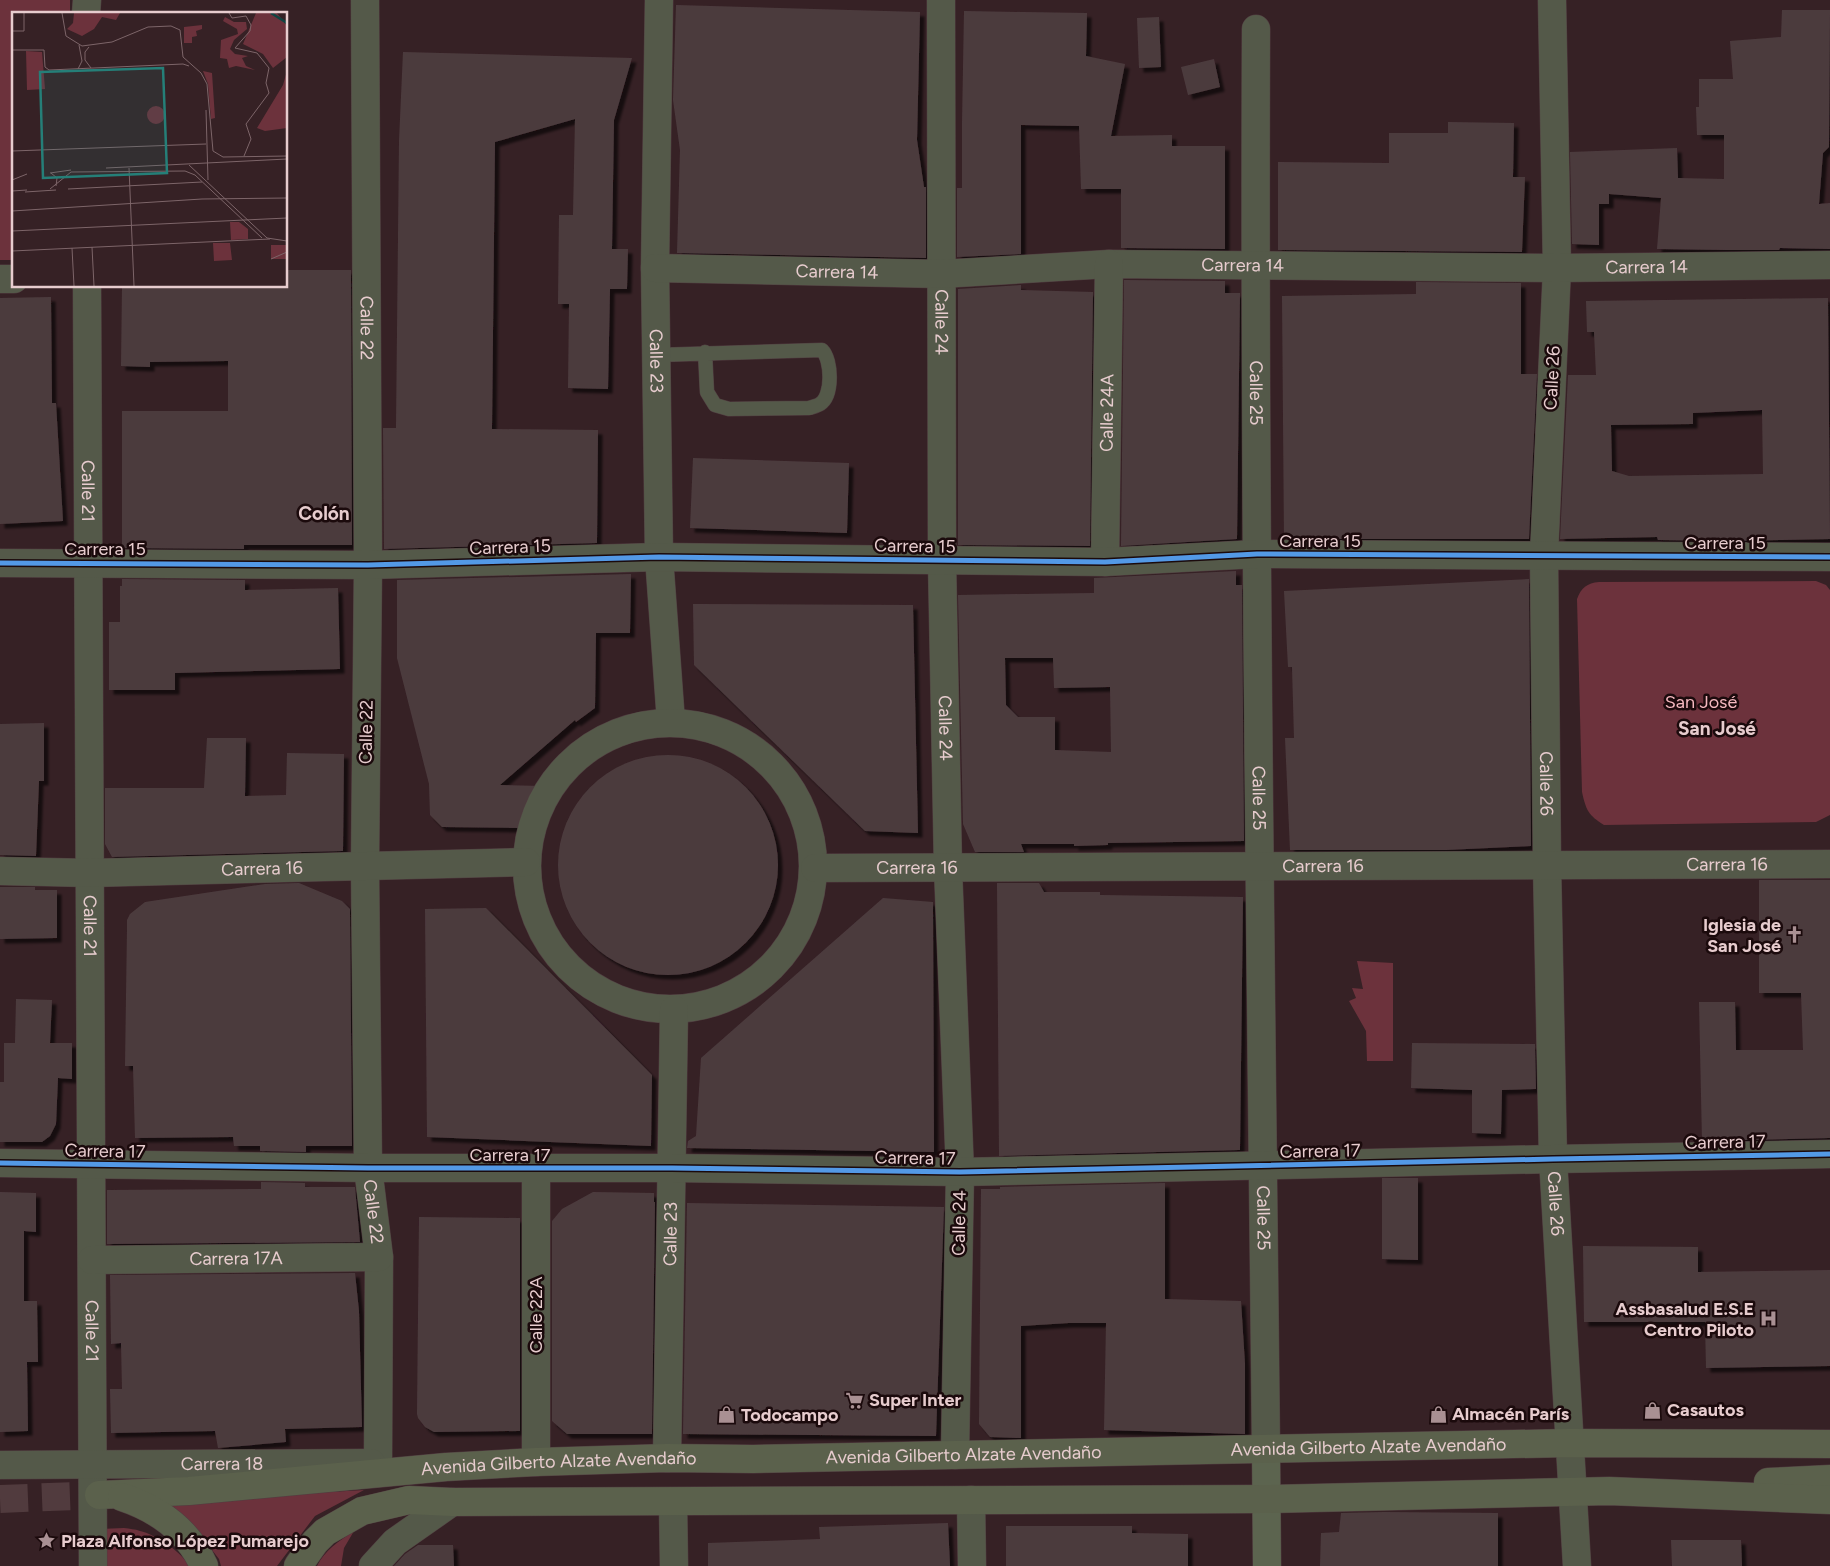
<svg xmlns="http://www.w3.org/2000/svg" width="1830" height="1566" font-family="Figtree,sans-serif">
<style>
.green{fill:#6c323c}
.building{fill:#4c3b3e;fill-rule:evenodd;filter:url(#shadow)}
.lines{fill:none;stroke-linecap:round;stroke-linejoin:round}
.primary-tunnel{stroke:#513b3e;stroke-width:28;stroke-dasharray:28 14;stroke-linecap:butt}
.service-casing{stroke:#513e41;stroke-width:15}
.minor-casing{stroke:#513e41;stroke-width:29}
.tertiary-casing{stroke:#513e41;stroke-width:29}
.secondary-casing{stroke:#513e41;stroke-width:29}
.primary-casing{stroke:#513e41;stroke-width:29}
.service{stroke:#545949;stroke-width:14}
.minor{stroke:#545949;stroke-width:28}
.tertiary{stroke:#545949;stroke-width:28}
.secondary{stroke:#5c644f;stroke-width:28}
.primary{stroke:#5b614c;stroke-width:28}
.cycleway-casing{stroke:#1b0a0c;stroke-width:8}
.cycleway{stroke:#5399e6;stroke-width:5}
.labels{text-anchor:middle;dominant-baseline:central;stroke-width:5;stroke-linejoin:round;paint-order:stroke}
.street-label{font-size:18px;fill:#e7ccce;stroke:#1b0a0c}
.park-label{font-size:18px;fill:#f4b8bf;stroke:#1b0a0c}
.poi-label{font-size:18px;font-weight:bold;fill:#e7ccce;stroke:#1b0a0c;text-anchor:start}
.neighbourhood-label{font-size:19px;font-weight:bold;fill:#e7ccce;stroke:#1b0a0c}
.inset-river{fill:none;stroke:#104442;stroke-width:2.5}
.inset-road{fill:none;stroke:#7d6569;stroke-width:1}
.view{fill:#257f78;fill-opacity:0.15;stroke:#257f78;stroke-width:2.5}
.inset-edge{fill:none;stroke:#e7ccce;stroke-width:2.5}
</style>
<defs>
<filter id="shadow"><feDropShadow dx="4.5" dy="4.5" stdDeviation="1" flood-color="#0009"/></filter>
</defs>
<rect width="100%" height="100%" fill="#362125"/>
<g class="green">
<path d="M0,0H70V14H14V260H0Z"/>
<path d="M1816,581L1826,585L1830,590V815L1816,822L1604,825C1588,815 1586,810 1582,792L1577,599C1581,588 1587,583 1599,582Z"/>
<path d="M1357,961L1393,963V1061H1367L1366,1031L1349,1001L1356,998L1352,988L1363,989Z"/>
<path d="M364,1490L315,1516L277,1566H221L219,1559L202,1537L139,1503Z"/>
<path d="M124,1528C130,1529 135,1529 140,1531C155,1534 183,1553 189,1566H100V1529Z"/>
<path d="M354,1531L344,1548L341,1566H317C325,1550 339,1541 354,1531Z"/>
</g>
<g class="building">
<path d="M676,5L920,12L917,140L924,187H926V258L677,253L680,150L673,100Z"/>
<path d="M1782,10H1830L1829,147L1823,153L1819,204L1830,203V249L1780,248L1779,250H1727L1657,249L1661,198L1609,194V204H1599V245L1572,244L1570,152L1677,148L1678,178L1724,179V135H1697L1696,107H1699V79H1733L1730,41L1781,37Z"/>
<path d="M964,11L1087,13L1086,56L1125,64L1111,136L1172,135V146H1225V249L1121,248V189H1081L1079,126L1021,125V254L957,257V188H962V124Z"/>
<path d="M1159,17L1161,67L1139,68L1137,18Z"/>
<path d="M403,52L632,58L614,120L612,249H628L627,289H610L608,389L568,388L569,304H558L559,215H573L575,119L495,142L492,429L598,430L597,543L384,549L383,428H396L399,141Z"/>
<path d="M1214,59L1220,87L1188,95L1181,67Z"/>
<path d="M1448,122L1514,123L1513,177H1525L1522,252L1278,250V162L1389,163V133H1448Z"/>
<path d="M286,270H351L352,545H244V549L122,548V411H228V361L150,362V367L121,366L122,287L286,286Z"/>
<path d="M1124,280L1225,281V293H1240L1237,539L1121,546Z"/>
<path d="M1416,282L1521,283V374H1537L1529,539H1284L1282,296L1416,294Z"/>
<path d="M1021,285V290L1093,292L1090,546L958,545V289Z"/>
<path d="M51,297L52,403H56L63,521L0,524V298Z"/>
<path d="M1828,298L1830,539L1733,541L1658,540L1657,537L1560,539L1568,375H1596L1594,332H1587L1586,301ZM1762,410L1763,474L1629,476L1612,471L1611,425L1693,424V413Z"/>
<path d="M693,458L849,463L847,533L690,528Z"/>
<path d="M1236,571V585H1242L1244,841L1108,843V845L1074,846V844H1021L1024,852H975L963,824L958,595L1094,593V578ZM1005,658H1053L1054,688L1110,687L1111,752L1055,750V717H1018L1006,705Z"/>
<path d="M631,574L630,633H596L595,708L576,722L575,720L500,785L541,786L536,812L521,828L442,827L430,815L429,784L397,658V580Z"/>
<path d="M122,579L245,580V590L338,588L340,669L175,673V690H109V622H120V586H122Z"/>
<path d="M1529,579L1531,846L1446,850H1290L1285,738H1294L1292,667H1288L1284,591Z"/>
<path d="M693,604L913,605L918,833L865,831L694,665Z"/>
<path d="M44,723V781H39L36,856L0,855V724Z"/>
<path d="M207,738H246L245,796L286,795L287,753L344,754L343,851L112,857L105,844V788H204Z"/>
<circle cx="668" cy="865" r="110"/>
<path d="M1759,880H1830V1138L1702,1141L1699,1002H1735L1736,1050H1803L1801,993H1759Z"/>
<path d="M299,883L342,901L350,909L352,1146H306V1152L260,1151V1146H234L233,1137L135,1138L133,1066H125L127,929V920L130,914L145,902L265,884Z"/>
<path d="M997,883H1039L1044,892H1100V895L1243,897L1240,1150L999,1156Z"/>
<path d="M0,887H35V890H57V938L0,939Z"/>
<path d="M883,898L933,902L934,1152L687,1148L688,1141L696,1136L701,1058Z"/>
<path d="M486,908L652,1075L651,1146L427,1137L425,909Z"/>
<path d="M16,999L52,1000L50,1043H72V1079L58,1078L56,1124L50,1136L42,1142H0V1082H4V1043H15Z"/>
<path d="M1412,1043L1535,1044L1536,1089L1502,1090L1501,1134L1472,1133V1090L1411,1088Z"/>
<path d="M1382,1178H1418V1260L1382,1259Z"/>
<path d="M261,1182L305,1183V1187H355L360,1242L107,1244V1190L261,1189Z"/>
<path d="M1165,1183V1299L1241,1301L1245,1364V1434L1104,1430L1106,1323H1069L1021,1326V1438L990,1437L979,1424L981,1189H1000V1187Z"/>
<path d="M0,1192L36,1193V1232L24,1231V1301H37L38,1362H27L28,1431L0,1432Z"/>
<path d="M593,1192L654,1193V1202H655L652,1434H567L552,1421V1221L562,1209Z"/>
<path d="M687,1203L944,1207L936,1436L683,1434Z"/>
<path d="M419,1217L520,1218V1431L434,1432L425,1427L418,1418L417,1414Z"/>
<path d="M1583,1246L1698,1247V1272L1830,1270V1366L1706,1368L1705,1322H1584Z"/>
<path d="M355,1273L359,1311L362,1427L285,1429L286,1442L218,1448L215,1431L111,1433L110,1389H122L121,1343L111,1344L110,1275Z"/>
<path d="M1384,1512L1498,1513V1566H1320L1321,1533L1339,1532L1341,1513Z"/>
<path d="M948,1523L950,1566H708V1543L820,1539L819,1527Z"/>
<path d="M1006,1526H1132V1533L1188,1534V1566H1006Z"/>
<path d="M1671,1540H1741L1742,1566H1672Z"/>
<path d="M418,1545H453L454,1566H394L405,1554Z"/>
</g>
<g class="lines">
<path class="primary-tunnel" d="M0,1499L99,1495"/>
<defs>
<path id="service" d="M657,355L822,350C832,360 833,396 820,404C817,406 812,407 809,408L729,409L715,405L707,392L705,352"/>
<g id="minor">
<path id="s1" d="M365,0L368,565L365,866L368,1168L379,1257L378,1463"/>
<path id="s2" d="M659,0L655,268L659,557L671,722"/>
<path id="s3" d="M941,0L942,561L948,868L960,1172L955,1455"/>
<path id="s4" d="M1552,0L1557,268L1544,555L1547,865L1553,1159L1577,1566"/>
<path d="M86,14L87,0"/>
<path id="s5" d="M1256,29C1254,503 1261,976 1266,1450"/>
<path id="s6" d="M655,268L941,274L1109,264L1557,268L1830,265"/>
<path d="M0,279H14"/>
<path id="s7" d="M87,286L93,1566"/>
<path id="s8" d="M1105,562L1109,264"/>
<path d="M0,563L368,565L659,557L1105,562L1257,554L1830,557"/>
<circle cx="670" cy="866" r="143"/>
<path id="s9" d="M815,868L1830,864"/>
<path id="s10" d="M0,871L90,873L526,862"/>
<path d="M536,1169V1462"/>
<path id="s11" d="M92,1260L379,1257"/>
<path id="s12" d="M667,1458L674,1010"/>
<path id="s13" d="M0,1465L371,1463"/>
<path d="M971,1500L972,1566"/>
<path d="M673,1502L674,1566"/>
<path d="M373,1566L395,1542L452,1502"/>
</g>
<path id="tertiary" d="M0,1163L368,1168H672L960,1172L1553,1159L1830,1154"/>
<path id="secondary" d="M1266,1450L1267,1566"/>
<g id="primary">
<path d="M1768,1482L1830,1479"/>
<path id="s14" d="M99,1495L189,1491L446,1467L536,1462L667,1458L753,1459L1569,1443L1830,1444"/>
<path d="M122,1497C158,1509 188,1530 204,1566"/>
<path d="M298,1566L315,1542L325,1532L362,1511L409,1500L452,1502L1267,1499L1609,1491L1830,1500"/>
</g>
</defs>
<use href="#service" class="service-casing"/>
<use href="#minor" class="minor-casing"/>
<use href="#tertiary" class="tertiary-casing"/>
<use href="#secondary" class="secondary-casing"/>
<use href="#primary" class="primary-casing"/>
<use href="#service" class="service"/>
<use href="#minor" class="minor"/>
<use href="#tertiary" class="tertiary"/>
<use href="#secondary" class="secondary"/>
<use href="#primary" class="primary"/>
<defs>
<g id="cycleway">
<path d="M0,563L368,565L659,557L1105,562L1257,554L1830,557"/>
<path d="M0,1163L368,1168H672L960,1172L1553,1159L1830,1154"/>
</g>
</defs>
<use href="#cycleway" class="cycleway-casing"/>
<use href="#cycleway" class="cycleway"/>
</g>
<defs>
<symbol id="church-bare" viewBox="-9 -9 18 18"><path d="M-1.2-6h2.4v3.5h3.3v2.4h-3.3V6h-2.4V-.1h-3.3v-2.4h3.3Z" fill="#a99093" stroke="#1b0a0c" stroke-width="2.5" paint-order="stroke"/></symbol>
<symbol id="hospital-bare" viewBox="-9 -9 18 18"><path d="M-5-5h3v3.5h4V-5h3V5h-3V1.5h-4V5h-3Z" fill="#a99093" stroke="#1b0a0c" stroke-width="2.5" paint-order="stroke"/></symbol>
<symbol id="supermarket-bare" viewBox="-9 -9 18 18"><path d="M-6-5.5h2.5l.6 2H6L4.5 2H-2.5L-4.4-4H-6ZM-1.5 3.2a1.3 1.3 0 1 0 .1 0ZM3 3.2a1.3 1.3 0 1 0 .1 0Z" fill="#a99093" stroke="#1b0a0c" stroke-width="2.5" paint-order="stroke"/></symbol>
<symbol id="shop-bare" viewBox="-9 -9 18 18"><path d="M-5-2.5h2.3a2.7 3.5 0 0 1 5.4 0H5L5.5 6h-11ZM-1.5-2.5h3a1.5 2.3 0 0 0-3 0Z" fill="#a99093" stroke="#1b0a0c" stroke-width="2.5" paint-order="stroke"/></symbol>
<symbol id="sight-bare" viewBox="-9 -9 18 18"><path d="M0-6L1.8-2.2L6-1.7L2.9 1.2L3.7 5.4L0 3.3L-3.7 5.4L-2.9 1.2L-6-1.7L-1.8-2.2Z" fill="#a99093" stroke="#1b0a0c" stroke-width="2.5" paint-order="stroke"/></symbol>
</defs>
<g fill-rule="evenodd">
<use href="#church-bare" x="1782" y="922" width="25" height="25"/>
<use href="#hospital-bare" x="1756" y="1306" width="25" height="25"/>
<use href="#supermarket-bare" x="842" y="1388" width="25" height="25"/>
<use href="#shop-bare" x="1640" y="1398" width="25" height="25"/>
<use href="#shop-bare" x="1426" y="1402" width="25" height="25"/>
<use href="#shop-bare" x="714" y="1402" width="25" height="25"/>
<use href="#sight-bare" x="34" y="1528" width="25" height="25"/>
</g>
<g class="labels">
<g class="street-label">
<text stroke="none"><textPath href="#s6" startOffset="588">Carrera 14</textPath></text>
<text stroke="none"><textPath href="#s6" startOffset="992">Carrera 14</textPath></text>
<text stroke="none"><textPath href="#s6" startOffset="182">Carrera 14</textPath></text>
<text stroke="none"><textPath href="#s3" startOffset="322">Calle 24</textPath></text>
<text stroke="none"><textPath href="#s1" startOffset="328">Calle 22</textPath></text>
<text stroke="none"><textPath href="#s2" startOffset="361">Calle 23</textPath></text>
<text transform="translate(1552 378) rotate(-87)">Calle 26</text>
<text stroke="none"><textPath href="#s5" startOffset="364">Calle 25</textPath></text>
<text stroke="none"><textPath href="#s8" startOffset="149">Calle 24A</textPath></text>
<text stroke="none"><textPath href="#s7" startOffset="205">Calle 21</textPath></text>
<text x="1320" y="541">Carrera 15</text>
<text x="1725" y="543">Carrera 15</text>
<text transform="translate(915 546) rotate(1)">Carrera 15</text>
<text transform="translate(510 547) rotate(-2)">Carrera 15</text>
<text x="105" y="549">Carrera 15</text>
<text stroke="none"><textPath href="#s3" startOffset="728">Calle 24</textPath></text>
<text transform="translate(366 732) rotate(-89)">Calle 22</text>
<text stroke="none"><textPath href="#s4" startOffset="784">Calle 26</textPath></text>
<text stroke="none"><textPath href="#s5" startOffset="769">Calle 25</textPath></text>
<text stroke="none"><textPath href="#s9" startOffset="912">Carrera 16</textPath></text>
<text stroke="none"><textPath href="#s9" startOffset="508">Carrera 16</textPath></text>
<text stroke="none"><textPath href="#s9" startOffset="102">Carrera 16</textPath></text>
<text stroke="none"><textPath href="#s10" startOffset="262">Carrera 16</textPath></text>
<text stroke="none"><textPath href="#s7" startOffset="640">Calle 21</textPath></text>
<text transform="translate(1725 1142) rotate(-1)">Carrera 17</text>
<text transform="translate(105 1151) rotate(1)">Carrera 17</text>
<text transform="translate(1320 1151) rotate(-1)">Carrera 17</text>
<text x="510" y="1155">Carrera 17</text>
<text transform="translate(915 1158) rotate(1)">Carrera 17</text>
<text stroke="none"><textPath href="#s4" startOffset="1204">Calle 26</textPath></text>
<text stroke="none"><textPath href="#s1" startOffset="1212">Calle 22</textPath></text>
<text stroke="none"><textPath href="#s5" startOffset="1189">Calle 25</textPath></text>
<text transform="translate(959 1223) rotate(-89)">Calle 24</text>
<text stroke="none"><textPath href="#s12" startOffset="224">Calle 23</textPath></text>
<text stroke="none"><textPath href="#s11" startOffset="144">Carrera 17A</textPath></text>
<text transform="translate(536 1315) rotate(-90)">Calle 22A</text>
<text stroke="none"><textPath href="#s7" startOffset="1045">Calle 21</textPath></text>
<text stroke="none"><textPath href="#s14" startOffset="1271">Avenida Gilberto Alzate Avendaño</textPath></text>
<text stroke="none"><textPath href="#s14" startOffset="866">Avenida Gilberto Alzate Avendaño</textPath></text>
<text stroke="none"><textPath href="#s14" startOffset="461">Avenida Gilberto Alzate Avendaño</textPath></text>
<text stroke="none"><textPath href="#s13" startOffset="222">Carrera 18</textPath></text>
</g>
<g class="park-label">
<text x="1701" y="702">San José</text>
</g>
<g class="poi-label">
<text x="1781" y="925" text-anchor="end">Iglesia de<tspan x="1781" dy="21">San José</tspan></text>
<text x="1754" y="1309" text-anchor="end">Assbasalud E.S.E<tspan x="1754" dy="21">Centro Piloto</tspan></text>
<text x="869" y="1400">Super Inter</text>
<text x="1667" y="1410">Casautos</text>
<text x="1452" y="1414">Almacén París</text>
<text x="741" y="1415">Todocampo</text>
<text x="61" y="1541">Plaza Alfonso López Pumarejo</text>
</g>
<g class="neighbourhood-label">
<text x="324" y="513">Colón</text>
<text x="1717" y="728">San José</text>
</g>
</g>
<g transform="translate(12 12)">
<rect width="275" height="275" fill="#362125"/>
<path d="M62,1H108L104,8L90,5L82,17L70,24L55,17L61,11ZM244,1H265L275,14V45L261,56L251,42L231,32ZM213,5L222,10H234L235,17L222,28L218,37L223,42L236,44L230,46L234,54L243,58L224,54L217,56L215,47L208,46L209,28L226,22L225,17L211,9ZM190,13V17L184,19L185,24L180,25V31H172V15ZM14,39L30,40L33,77L15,78ZM191,59L200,61L203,106L199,107L196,72ZM275,59V116L253,119L245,116L271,73ZM135 103a9 9 0 1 1 18 0a9 9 0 1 1-18 0ZM218,210H227L236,217V227L219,228ZM201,231H218L220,248L202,249ZM259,233H275V247H259Z" fill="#6c323c"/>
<path class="inset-river" d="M259,1L275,11"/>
<path class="inset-road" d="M50,1L54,24L70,34L100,30L136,15L159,14L168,18L171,45L189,61L195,72L201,139L211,145L275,144M217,1L220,6L234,4L239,13L238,19L223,36L245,41L257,56L254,71L257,81L234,112L239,127L232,144M0,19H12V1M77,35L73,40V48L79,56M0,38H32L33,55L37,58L171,52L177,54M66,57L70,49L67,33M194,98L196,168M0,139L194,132M177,153L255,226L275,229M94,156L275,147M117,156L122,274M38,161L59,158M39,161L45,166L44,174M0,168L15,162M38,177L59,160L173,159L183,163L250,226M56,177L190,170M0,179L15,178M13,180L44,178M0,199L190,187L275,186M0,219L275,206M80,235L82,274M60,236L62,274M0,239L258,227M259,247L275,240"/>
<path class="view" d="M151,56L155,161L31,166L28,60Z"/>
<rect width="275" height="275" class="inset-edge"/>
</g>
</svg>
